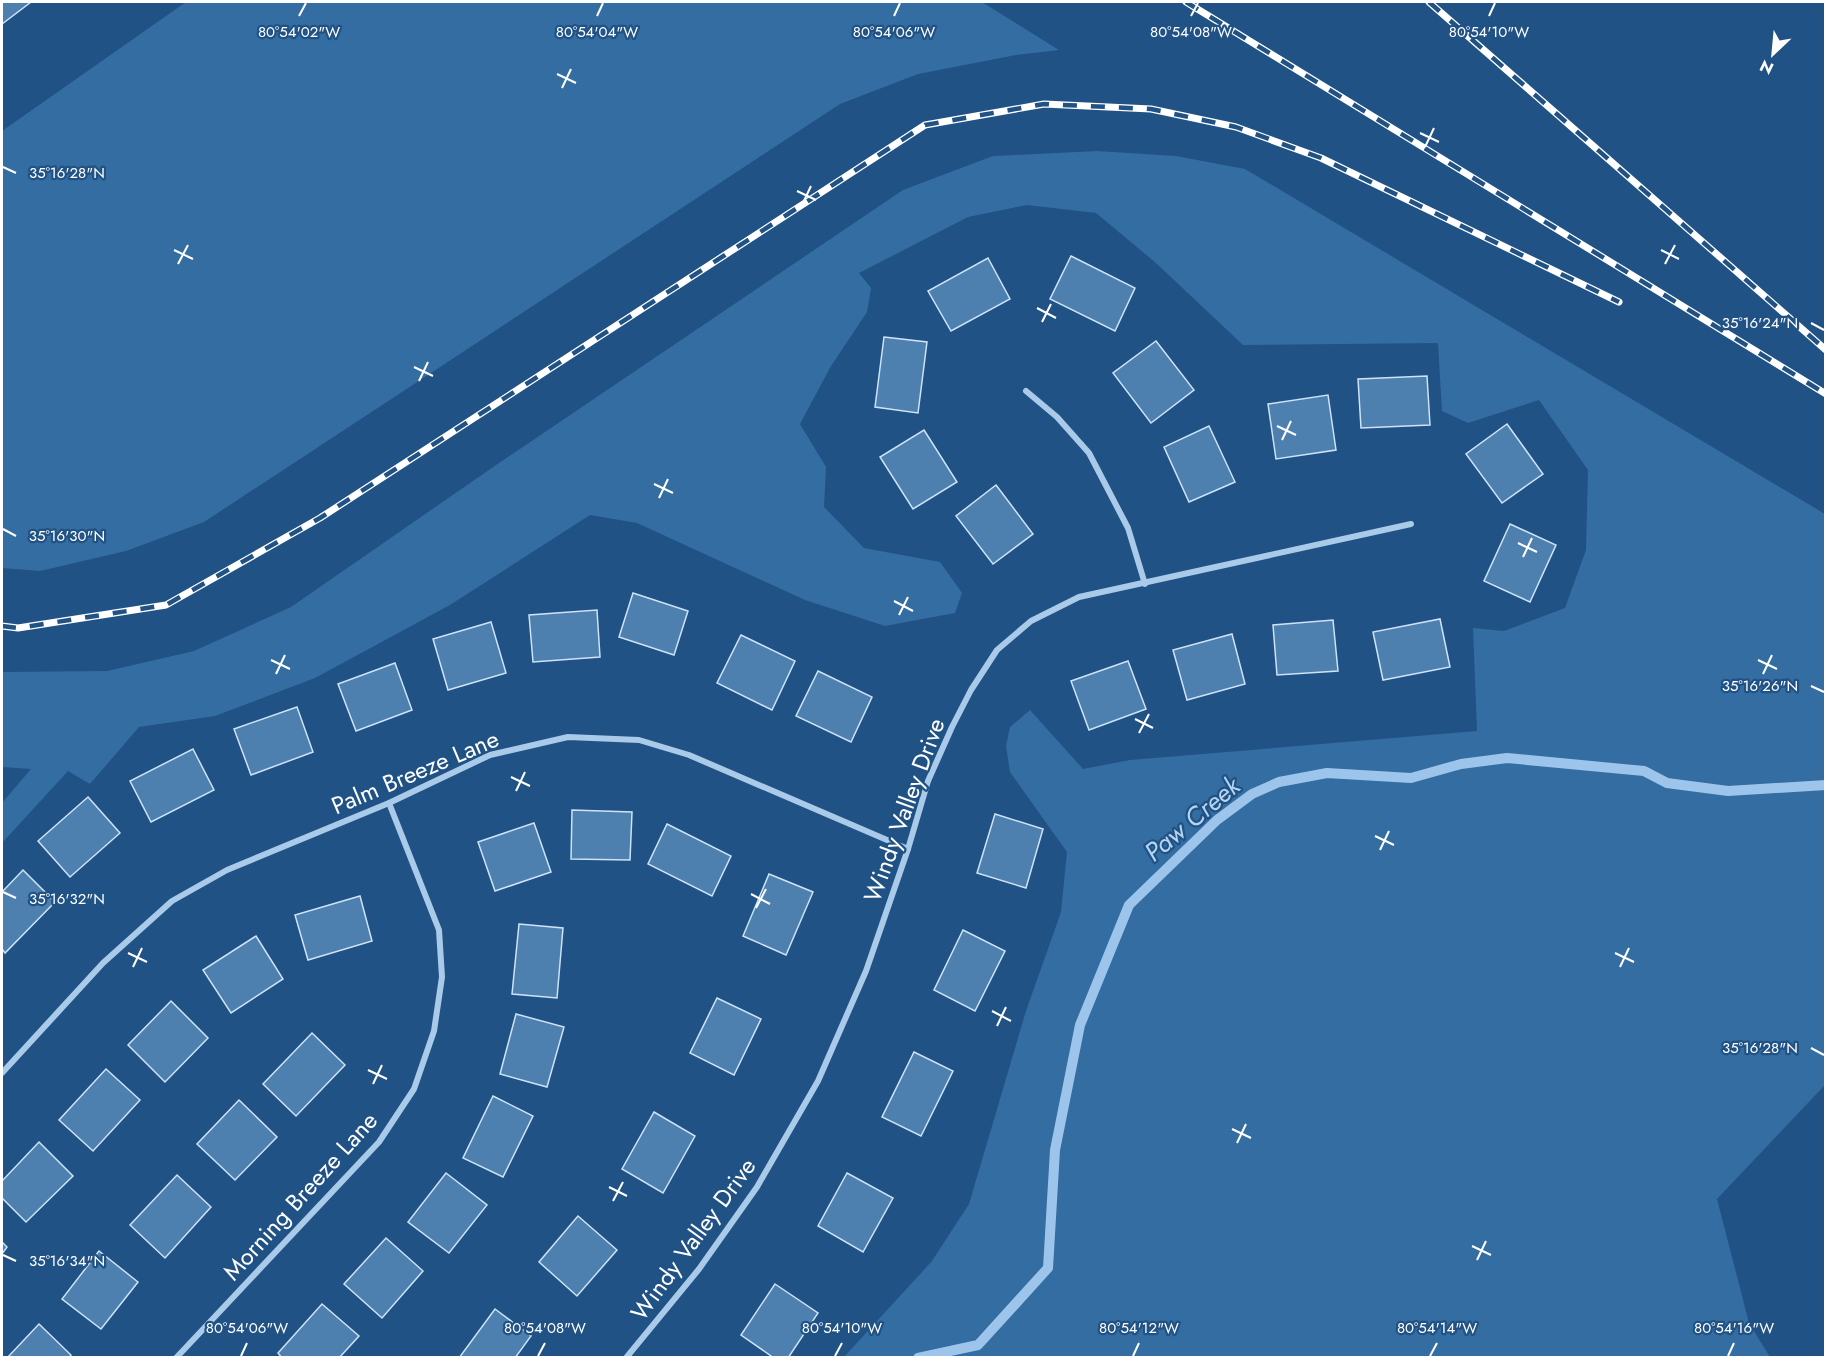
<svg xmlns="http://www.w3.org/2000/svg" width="1827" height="1359" font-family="Jost,sans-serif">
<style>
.green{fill:#346da2}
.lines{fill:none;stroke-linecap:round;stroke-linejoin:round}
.stream{stroke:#9dc5eb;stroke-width:10}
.building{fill:#4d7faf;stroke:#cde3f7;stroke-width:1.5}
.minor{stroke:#a9cae9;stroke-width:6}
.rail-casing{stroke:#fff;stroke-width:7}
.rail{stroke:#205285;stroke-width:4.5;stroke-dasharray:14;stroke-linecap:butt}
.ticks{fill:none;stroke:#fff;stroke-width:2}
.labels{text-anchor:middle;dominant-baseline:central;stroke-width:4.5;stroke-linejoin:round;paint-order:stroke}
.street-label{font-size:24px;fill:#fff;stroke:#205285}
.water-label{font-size:26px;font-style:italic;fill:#b4d4f1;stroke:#205285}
.ticks-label{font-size:15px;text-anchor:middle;fill:#fff;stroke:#205285;stroke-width:4.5;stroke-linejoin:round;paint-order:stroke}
</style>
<rect width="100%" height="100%" fill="#205285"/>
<g class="green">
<path d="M186,2H982L1059,50L1016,55L918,74L840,104L204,522L126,551L40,571L2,568V131Z"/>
<path d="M1097,151L1176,156L1245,169L1825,514V1085L1717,1199L1749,1323L1770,1357H844L932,1261L969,1204L1026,1011L1061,912L1067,852L1010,772L1006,746L1010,727L1030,710L1083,769L1130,760L1477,731L1473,628L1504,631L1565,608L1586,550L1588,470L1539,400L1468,423L1442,411L1438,343L1243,345L1156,263L1096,213L1027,205L968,217L859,273L871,288L867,312L831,366L800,424L826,467L824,507L864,548L940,562L962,593L955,613L885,626L805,600L637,523L590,515L450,605L315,678L215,716L139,727L90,784L68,771L2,843V803L31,769L2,767V672L107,671L194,651L291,607L496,465L903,190L993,156Z"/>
</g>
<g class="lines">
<path class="stream" d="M918,1358L978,1345L1048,1268L1055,1150L1080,1025L1129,905L1217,820L1252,794L1279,782L1327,773L1411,778L1461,764L1507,758L1644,771L1667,783L1728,791L1826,785"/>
</g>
<g class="building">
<path d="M2,2H31L2,24Z"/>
<path d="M1071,256L1135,288L1115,331L1050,299Z"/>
<path d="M988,258L1010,299L951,331L928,291Z"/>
<path d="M884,337L927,342L918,413L875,407Z"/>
<path d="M1156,341L1194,390L1151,423L1113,373Z"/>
<path d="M1427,376L1430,425L1361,428L1358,379Z"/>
<path d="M1328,395L1336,450L1276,459L1268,404Z"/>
<path d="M1507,424L1543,474L1502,503L1466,454Z"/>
<path d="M1209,426L1235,482L1189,502L1164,447Z"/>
<path d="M924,430L957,482L913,509L880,457Z"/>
<path d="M996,485L1033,534L993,564L956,516Z"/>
<path d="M1510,524L1556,545L1530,602L1484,581Z"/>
<path d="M633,593L688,611L674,655L619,637Z"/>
<path d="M597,610L600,657L533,662L529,615Z"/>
<path d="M1440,619L1450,667L1383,680L1373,632Z"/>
<path d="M1333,620L1338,671L1277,675L1273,625Z"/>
<path d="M491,622L506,673L448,690L433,639Z"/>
<path d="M1232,634L1245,684L1187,700L1173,650Z"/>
<path d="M741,635L795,661L772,710L717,683Z"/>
<path d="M1128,661L1146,709L1089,730L1071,681Z"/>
<path d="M395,663L412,710L356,731L338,684Z"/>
<path d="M818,671L872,697L851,742L796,716Z"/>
<path d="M297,707L313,752L251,775L234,729Z"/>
<path d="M193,749L214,790L151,822L130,781Z"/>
<path d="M88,797L120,833L70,877L38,841Z"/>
<path d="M572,810L632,812L630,860L571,859Z"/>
<path d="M995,814L1043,829L1026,888L977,873Z"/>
<path d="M534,823L551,872L495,891L478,842Z"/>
<path d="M667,824L731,856L712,896L648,864Z"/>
<path d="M23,870L55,902L5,953L2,949V892Z"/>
<path d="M769,874L813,892L786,955L743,936Z"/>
<path d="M360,896L372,941L308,960L295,915Z"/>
<path d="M519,924L563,928L557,998L512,994Z"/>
<path d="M963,930L1005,951L975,1011L934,990Z"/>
<path d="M256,936L283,979L231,1013L203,970Z"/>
<path d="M717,998L761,1019L734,1075L690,1053Z"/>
<path d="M171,1001L208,1038L165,1082L128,1045Z"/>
<path d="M516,1014L564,1027L547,1087L500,1074Z"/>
<path d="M312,1033L345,1065L296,1116L263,1084Z"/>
<path d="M914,1052L953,1071L921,1136L882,1117Z"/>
<path d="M106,1069L140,1100L93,1151L59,1120Z"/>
<path d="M493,1096L533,1116L503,1177L463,1158Z"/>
<path d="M239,1100L277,1137L235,1180L197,1144Z"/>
<path d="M654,1112L695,1136L663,1193L622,1169Z"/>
<path d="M39,1142L73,1176L26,1222L2,1198V1181Z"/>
<path d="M446,1173L487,1205L449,1253L408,1222Z"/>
<path d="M847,1173L893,1198L863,1252L818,1226Z"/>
<path d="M177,1175L211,1207L165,1258L130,1225Z"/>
<path d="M578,1216L617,1250L577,1296L539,1262Z"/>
<path d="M386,1238L423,1271L382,1318L344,1284Z"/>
<path d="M2,1242L7,1247L2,1254Z"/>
<path d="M99,1251L138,1282L101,1329L62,1299Z"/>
<path d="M775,1284L818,1313L788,1358H774L741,1335Z"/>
<path d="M322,1304L359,1336L339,1358H282L278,1353Z"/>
<path d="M495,1309L531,1336L515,1358H459Z"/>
<path d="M39,1324L71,1355L69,1358H7Z"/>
</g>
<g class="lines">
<g class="minor">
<path d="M1026,391L1057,417L1089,453L1128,528L1145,584"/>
<path d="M2,1073L103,963L172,901L227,870L389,803L490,755L568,737L639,740L689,755L908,849"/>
<path d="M176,1358L379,1142L414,1089L434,1031L442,977L439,930L389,803"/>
<path d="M626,1358L699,1269L757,1187L818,1081L866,971L908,849L928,781L952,727L971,690L997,650L1031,621L1079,597L1411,524"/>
</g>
<defs>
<g id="rail">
<path d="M1186,2L1826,394"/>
<path d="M1429,2L1826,350"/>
<path d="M2,626L18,628L166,605L320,518L925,125L1044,104L1151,109L1236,127L1321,158L1619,302"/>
</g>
</defs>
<use href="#rail" class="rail-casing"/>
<use href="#rail" class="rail"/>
</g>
<path class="ticks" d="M299,16L306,3M597,16L603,3M894,16L900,3M1191,16L1198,3M1489,16L1495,3M557,74L576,83M562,88L571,69M1420,133L1439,142M1425,147L1434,128M3,167L16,173M797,191L816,200M802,205L811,186M174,250L193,259M1661,250L1679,259M178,264L188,245M1665,264L1675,245M1037,308L1056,318M1042,322L1051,304M1811,323L1824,330M414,367L433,376M419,381L428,362M1277,426L1296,435M1282,440L1291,421M654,484L673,493M659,498L668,479M3,529L16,536M1518,543L1537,552M1523,557L1532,538M894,601L913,611M899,615L908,597M271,660L290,669M1758,660L1777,669M276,674L285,655M1763,674L1772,655M1811,686L1824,692M1135,719L1153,728M1139,733L1149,714M511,777L530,786M516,791L525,772M1375,836L1394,845M1380,850L1389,831M3,892L16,898M751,894L770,904M756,908L766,889M128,953L147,962M1615,953L1634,962M133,967L142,948M1620,967L1629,948M992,1011L1011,1021M997,1026L1006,1007M1811,1048L1824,1055M368,1070L387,1079M373,1084L382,1065M1232,1129L1251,1138M1237,1143L1246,1124M609,1187L627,1196M613,1201L623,1182M1472,1246L1491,1255M3,1255L16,1261M1477,1260L1486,1241M241,1356L247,1343M538,1356L545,1343M835,1356L842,1343M1133,1356L1139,1343M1430,1356L1437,1343M1728,1356L1734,1343"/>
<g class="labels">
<g class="street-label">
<text transform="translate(415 772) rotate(-23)">Palm Breeze Lane</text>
<text transform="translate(904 810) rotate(-70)">Windy Valley Drive</text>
<text transform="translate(300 1196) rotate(-48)">Morning Breeze Lane</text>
<text transform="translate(693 1239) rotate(-54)">Windy Valley Drive</text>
</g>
<g class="water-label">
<text transform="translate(1192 819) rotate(-40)">Paw Creek</text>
</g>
</g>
<g class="ticks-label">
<text x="299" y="37">80°54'02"W</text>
<text x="597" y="37">80°54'04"W</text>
<text x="894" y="37">80°54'06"W</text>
<text x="1191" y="37">80°54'08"W</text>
<text x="1489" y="37">80°54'10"W</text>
<text x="67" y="178">35°16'28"N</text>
<text x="1760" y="328">35°16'24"N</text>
<text x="67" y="541">35°16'30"N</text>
<text x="1760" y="691">35°16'26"N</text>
<text x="67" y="904">35°16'32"N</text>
<text x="1760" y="1053">35°16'28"N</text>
<text x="67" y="1266">35°16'34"N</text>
<text x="247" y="1333">80°54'06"W</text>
<text x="545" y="1333">80°54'08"W</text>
<text x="842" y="1333">80°54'10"W</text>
<text x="1139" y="1333">80°54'12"W</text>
<text x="1437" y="1333">80°54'14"W</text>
<text x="1734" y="1333">80°54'16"W</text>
</g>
<rect width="1827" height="1359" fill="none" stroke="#ffffff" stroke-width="6"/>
<g transform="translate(1773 54) rotate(206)" stroke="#205285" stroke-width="4.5" paint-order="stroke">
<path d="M0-4.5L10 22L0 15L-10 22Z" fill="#ffffff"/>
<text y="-9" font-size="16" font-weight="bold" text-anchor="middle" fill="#ffffff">N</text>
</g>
</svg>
